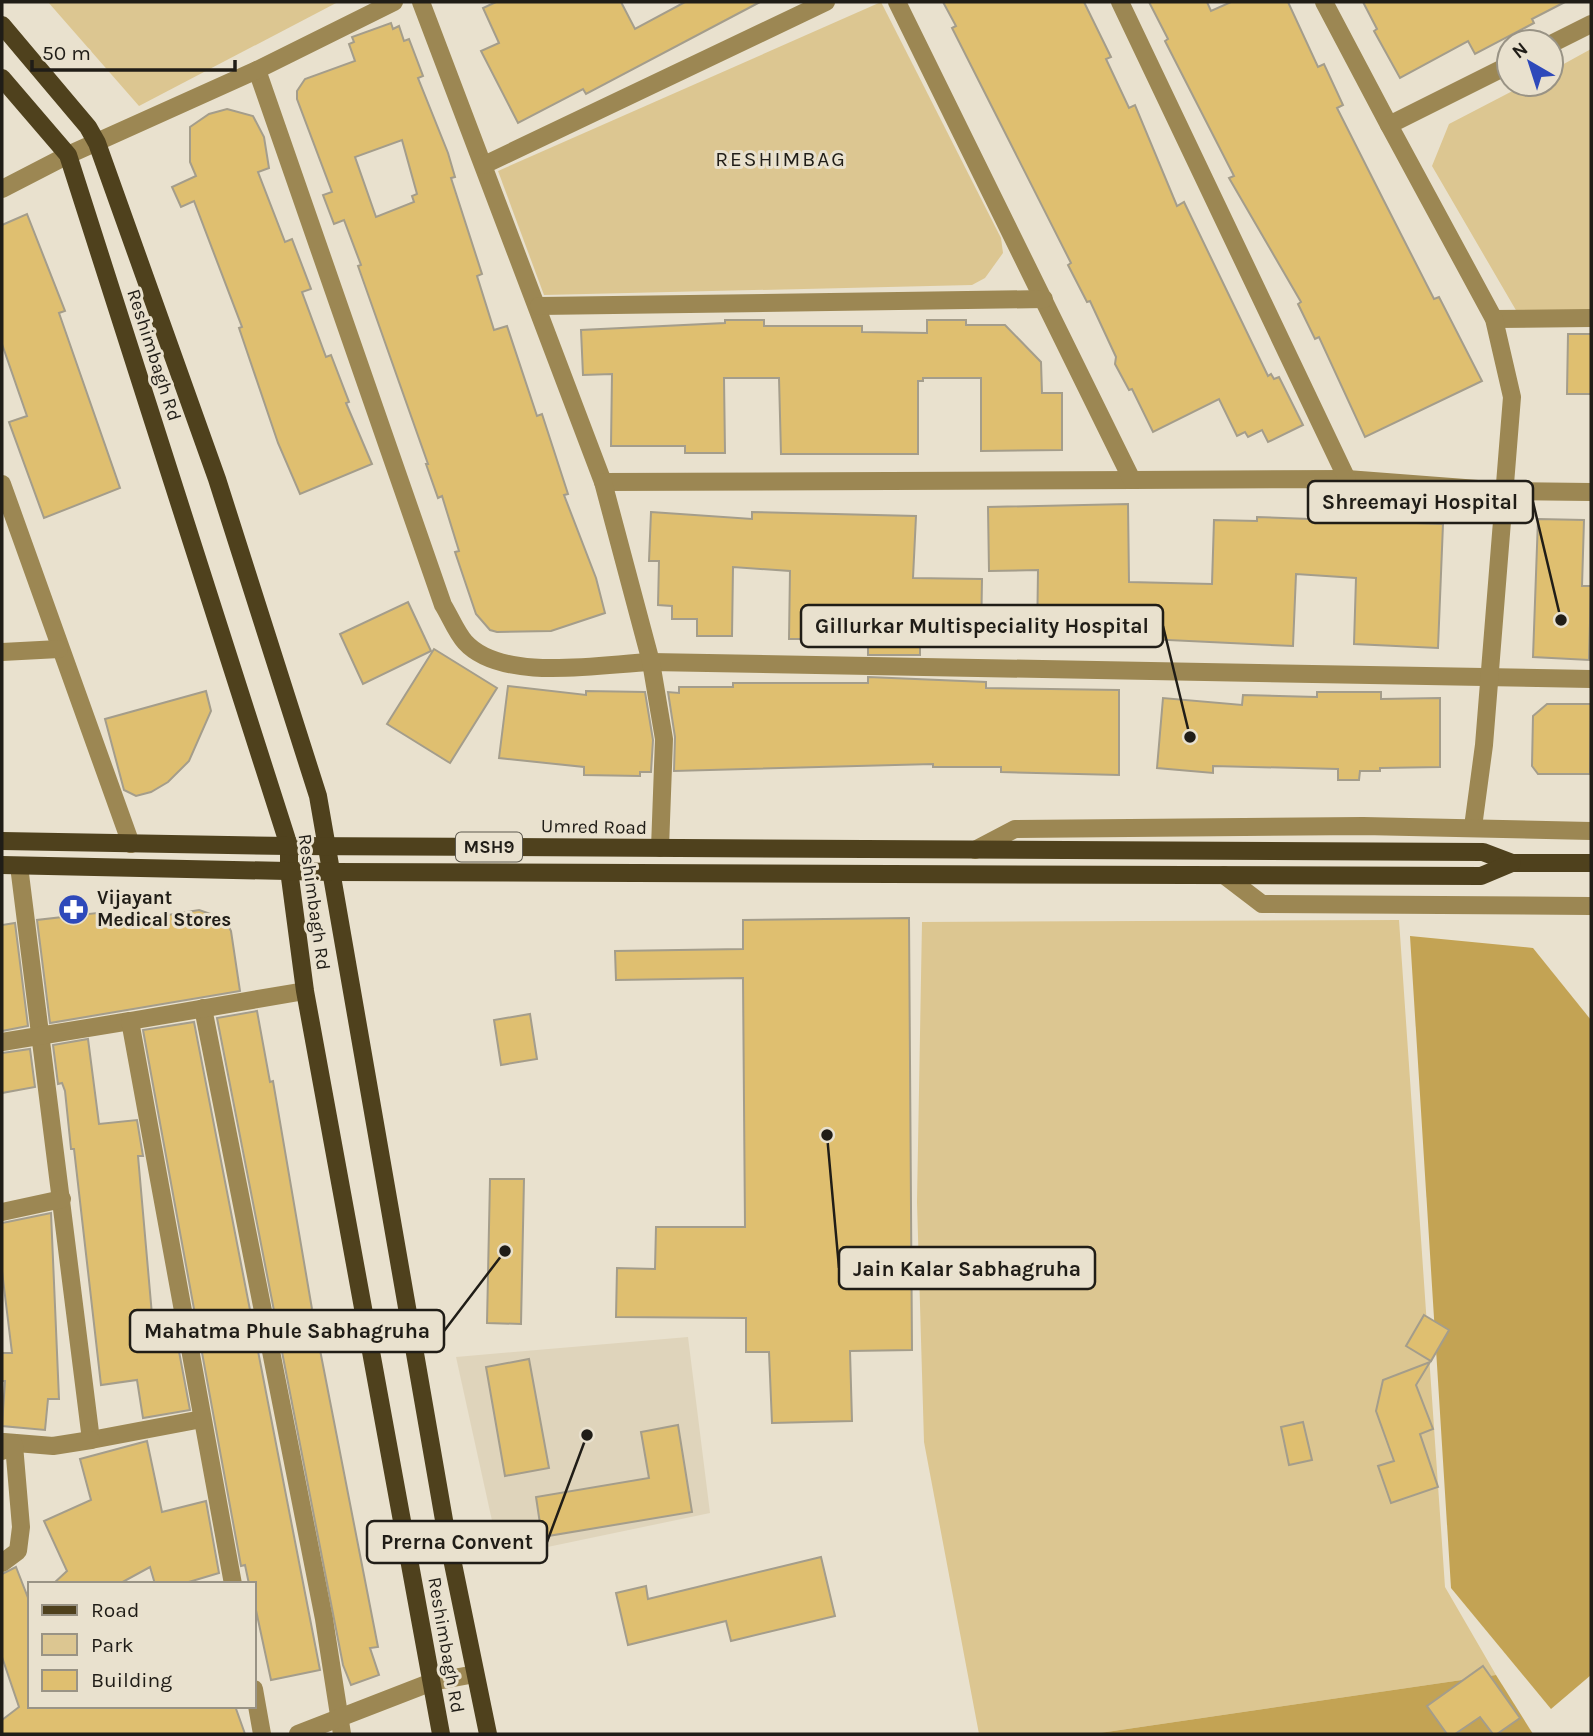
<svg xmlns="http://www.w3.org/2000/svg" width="1593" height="1736" font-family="Karla,sans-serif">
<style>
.built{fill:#dfd4bb}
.green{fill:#dcc691}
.forest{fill:#c3a354}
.building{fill:#dfbf70;stroke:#a49d8b;stroke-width:2;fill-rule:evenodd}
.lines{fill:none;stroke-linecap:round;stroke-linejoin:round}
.minor{stroke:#9c8753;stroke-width:18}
.major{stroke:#4f411d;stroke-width:18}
.labels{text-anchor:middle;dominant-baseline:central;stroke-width:6;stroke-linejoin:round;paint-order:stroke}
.shield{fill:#e9e1ce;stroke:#5c584e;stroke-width:2}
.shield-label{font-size:18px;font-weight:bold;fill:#201d17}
.street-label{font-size:19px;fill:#201d17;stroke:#e9e1ce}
.poi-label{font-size:19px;font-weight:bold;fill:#201d17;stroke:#e9e1ce;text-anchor:start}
.neighbourhood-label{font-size:21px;letter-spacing:2px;fill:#201d17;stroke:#e9e1ce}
.leader{fill:none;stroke:#201d17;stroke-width:2.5}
.callout-dot{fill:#201d17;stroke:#e9e1ce;stroke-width:2.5}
.callout{fill:#e9e1ce;stroke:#201d17;stroke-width:2.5}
.callout-label{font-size:21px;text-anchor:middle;font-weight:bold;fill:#201d17}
</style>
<rect width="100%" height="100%" fill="#e9e1ce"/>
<path class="built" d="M688,1337L710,1513L500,1557L456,1357Z"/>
<g class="green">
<path d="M48,2H338L139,106Z"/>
<path d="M881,2L1001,238L1003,253L985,278L972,285L544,295L498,171Z"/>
<path d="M1591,49V310L1517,312L1432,166L1449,124L1526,84H1551V71Z"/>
<path d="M1399,920L1445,1587L1496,1675L1093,1734H979L924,1442L917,1202L922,922Z"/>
</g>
<g class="forest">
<path d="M1410,936L1533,948L1591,1020V1675L1551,1709L1451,1588Z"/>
<path d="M1496,1675L1533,1734H1093Z"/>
</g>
<g class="building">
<path d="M496,2H621L635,29L685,2H760L586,94L583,89L518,123L481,51L499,43L483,8Z"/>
<path d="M943,2H1084L1111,57L1106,59L1129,108L1135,105L1177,206L1184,202L1268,376L1271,374L1274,379L1279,377L1303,425L1268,442L1262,430L1248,437L1245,432L1237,436L1219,399L1153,432L1132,389L1129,390L1115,364L1116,357L1090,301L1087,302L1068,265L1071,263L952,28L956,26Z"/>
<path d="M1149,2H1207L1211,11L1231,2H1288L1318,67L1324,64L1343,105L1337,108L1383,199L1434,299L1439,297L1482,381L1365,437L1319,337L1315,339L1298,304L1301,302L1229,178L1234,176L1165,41L1168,39Z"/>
<path d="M1363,2H1565L1532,19L1534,23L1475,54L1468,41L1400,78L1374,31L1377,29Z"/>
<path d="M391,23L393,29L399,26L404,41L409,39L423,76L418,78L448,153L455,177L451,178L482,274L477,276L494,330L507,326L537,416L542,414L568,494L564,495L596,578L605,613L551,631L497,632L490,630L476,614L455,552L459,551L442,496L438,498L426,464H428L358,266L361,265L344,220L334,224L323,195L332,192L297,99V91L305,79L355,61L349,44L354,42L352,37ZM402,140L417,194L412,196L414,202L376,217L355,157Z"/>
<path d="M227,109L253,116L264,137L269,168L258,172L285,242L292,239L311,289L302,292L326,357L331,355L349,402L346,403L372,464L300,494L278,443L239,328L242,327L194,201L181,207L172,187L196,176L190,162V127L209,114Z"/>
<path d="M27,214L65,311L59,313L120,488L44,518L9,422L27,416L2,344V225Z"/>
<path d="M725,320H764V326H862V332L927,333V320H966V325H1005L1041,362L1042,393H1062V450L981,451V378H923V381H918V454H781L779,378H724L725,453H685V446H611L612,374L583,375L581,330L725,323Z"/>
<path d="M1568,334H1591V394H1567Z"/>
<path d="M1128,504L1129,582L1212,584L1214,520L1257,521V517L1443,524L1438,648L1354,644L1356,578L1296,574L1293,646L1127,638V642H1037L1038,570L989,571L988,507Z"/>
<path d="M651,512L752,519V512L916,516L913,578L982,579L981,640L920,639V655H868V639H789L790,571L733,567L732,636H697V619H672V606L658,605L659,561H649Z"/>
<path d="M1538,519L1584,520L1582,586H1591L1589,660L1533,657Z"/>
<path d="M408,602L431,651L363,684L340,634Z"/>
<path d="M434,649L497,688L450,763L387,724Z"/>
<path d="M868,677L986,682V688L1119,690V775L1001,772V767H933V764L674,771L675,737L668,692L679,693V687H733V683H868Z"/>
<path d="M508,686L586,695V691L645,692L653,740L651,772H640V776L584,775V767L499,758Z"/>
<path d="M206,691L211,711L189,761L168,782L151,792L136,796L124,790L105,719Z"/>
<path d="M1317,692H1381V699L1440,698V767L1380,768V771H1360L1359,780H1338V769L1213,766V773L1157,768L1163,698L1242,705L1243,695L1317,697Z"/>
<path d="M1547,704H1591L1590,774H1538L1532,766L1533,716Z"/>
<path d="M199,910L225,919L231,931L240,991L50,1023L37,920L97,913L99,926Z"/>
<path d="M909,918L912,1350L850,1351L852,1421L772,1423L769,1352H746V1318L616,1317L617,1268L655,1269L656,1227H745L743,978L616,980L615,951L743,949V920Z"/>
<path d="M15,923L28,1026L2,1031V925Z"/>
<path d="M257,1011L270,1082L273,1081L312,1309L378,1647L370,1648L379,1675L351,1685L343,1665L217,1018Z"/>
<path d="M530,1014L537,1059L501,1065L494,1020Z"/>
<path d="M194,1022L320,1670L271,1680L254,1601V1584H249L245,1565L241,1566L143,1030Z"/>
<path d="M88,1039L99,1124L137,1120L143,1156H138L155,1349L178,1346L190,1410L143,1418L137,1380L101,1385L74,1149H71L65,1091L62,1083L58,1084L53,1045Z"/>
<path d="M30,1049L35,1087L2,1093V1053Z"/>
<path d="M490,1179H524L521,1324L487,1323Z"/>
<path d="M51,1213L59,1399H48L45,1430L2,1426L5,1381H2V1353H12L2,1271V1223Z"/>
<path d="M1424,1315L1449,1330L1431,1361L1406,1346Z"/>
<path d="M529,1359L549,1468L505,1476L486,1367Z"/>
<path d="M1430,1362L1416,1385L1433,1429L1420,1434L1438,1487L1391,1503L1378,1466L1394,1461L1376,1411L1383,1380Z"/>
<path d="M1303,1422L1312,1460L1289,1465L1281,1427Z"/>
<path d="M678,1425L692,1512L542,1537L536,1497L649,1478L641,1432Z"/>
<path d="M147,1441L162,1512L206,1501L219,1573L182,1584H155L150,1567L119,1584H53L67,1571L44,1521L91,1500L80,1459Z"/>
<path d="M821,1557L835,1616L731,1641L726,1621L628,1645L616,1593L646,1586L648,1599Z"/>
<path d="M16,1567L30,1603V1706H235L245,1734H2V1720L19,1707L2,1657V1574Z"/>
<path d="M1483,1666L1520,1718L1497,1734H1493L1480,1717L1455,1734H1447L1427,1706Z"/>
</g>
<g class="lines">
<g class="minor">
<path d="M421,2L603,482L1132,480"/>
<path d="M897,2L1132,480L1347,479L1504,491L1591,492"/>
<path d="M1120,2L1347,479"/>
<path d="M1324,2L1389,125"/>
<path d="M1551,44L1591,24"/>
<path d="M257,70L443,605C450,616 456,632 465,642C502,683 602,664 651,662L1591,679"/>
<path d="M484,165L826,2"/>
<path d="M2,189L68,155L257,70L394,2"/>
<path d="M539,306L1044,299"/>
<path d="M1494,319L1591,318"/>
<path d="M603,482L651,662L664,739L660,848"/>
<path d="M2,484L131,844"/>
<path d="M2,652L59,649"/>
<path d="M1473,827L1484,745L1512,397L1494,319L1389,125L1509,65"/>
<path d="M975,850L1015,829L1363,826L1591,831"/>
<path d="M19,866L91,1440L202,1419"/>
<path d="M1224,875L1262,904L1591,906"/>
<path d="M203,1008L324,1619L342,1734"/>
<path d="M2,1042L130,1021"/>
<path d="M2,1212L62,1199"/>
<path d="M4,1442L53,1446L91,1440"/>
<path d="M2,1451L14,1445L21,1527L18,1551L2,1563"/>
<path d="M233,1584L130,1021L305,991"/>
<path d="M254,1689L262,1734"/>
<path d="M298,1734L432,1682L475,1674"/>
</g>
<g class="major">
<path d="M2,25L88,127L97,143L217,479L318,796L444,1520L488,1734"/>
<path d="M2,78L68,155L289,846V870L305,991L441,1734"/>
<path d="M2,841L289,846L1483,852L1512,863H1591"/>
<path d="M2,865L332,872L1481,876L1512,863"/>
</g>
</g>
<defs>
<symbol id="pharmacy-disc" viewBox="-11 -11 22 22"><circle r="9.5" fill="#2e49ba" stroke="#e9e1ce"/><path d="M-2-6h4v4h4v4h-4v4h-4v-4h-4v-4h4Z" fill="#fff"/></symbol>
</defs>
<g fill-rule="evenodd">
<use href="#pharmacy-disc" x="56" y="892" width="35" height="35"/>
</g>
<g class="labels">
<rect class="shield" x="456" y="832.5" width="66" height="29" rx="5"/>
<g class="shield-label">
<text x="489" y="847">MSH9</text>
</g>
<g class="street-label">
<text transform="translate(154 355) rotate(72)">Reshimbagh Rd</text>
<text transform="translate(594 827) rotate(1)">Umred Road</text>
<text transform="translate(314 902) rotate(82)">Reshimbagh Rd</text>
<text transform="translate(446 1645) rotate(80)">Reshimbagh Rd</text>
</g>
<g class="poi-label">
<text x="97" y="898">Vijayant<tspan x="97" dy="22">Medical Stores</tspan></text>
</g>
<g class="neighbourhood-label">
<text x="781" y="159">RESHIMBAG</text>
</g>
</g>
<path class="leader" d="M1561 620L1533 502M1190 737L1163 626M827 1135L839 1268M505 1251L444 1331M587 1435L547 1542"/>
<g class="callout-dot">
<circle cx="1561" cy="620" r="7"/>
<circle cx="1190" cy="737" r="7"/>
<circle cx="827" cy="1135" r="7"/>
<circle cx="505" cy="1251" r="7"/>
<circle cx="587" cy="1435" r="7"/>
</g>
<g class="callout">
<rect x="1308" y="481" width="225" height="42" rx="7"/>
<rect x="801" y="605" width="362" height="42" rx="7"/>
<rect x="839" y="1247" width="256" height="42" rx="7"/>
<rect x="130" y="1310" width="314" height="42" rx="7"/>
<rect x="367" y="1521" width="180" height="42" rx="7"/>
</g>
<g class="callout-label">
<text x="1420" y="509">Shreemayi Hospital</text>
<text x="982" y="633">Gillurkar Multispeciality Hospital</text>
<text x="967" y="1276">Jain Kalar Sabhagruha</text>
<text x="287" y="1338">Mahatma Phule Sabhagruha</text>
<text x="457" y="1549">Prerna Convent</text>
</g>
<rect width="1593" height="1736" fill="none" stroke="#201d17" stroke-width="7"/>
<rect x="28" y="1582" width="228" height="126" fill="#e9e1ce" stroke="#999385" stroke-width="2"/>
<rect x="42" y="1605" width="35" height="10" fill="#4f411d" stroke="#999385" stroke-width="2"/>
<text x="91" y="1617" font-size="21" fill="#201d17">Road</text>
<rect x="42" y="1634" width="35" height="21" fill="#dcc691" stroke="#999385" stroke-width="2"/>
<text x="91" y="1652" font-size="21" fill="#201d17">Park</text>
<rect x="42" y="1670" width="35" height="21" fill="#dfbf70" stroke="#999385" stroke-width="2"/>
<text x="91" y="1687" font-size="21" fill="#201d17">Building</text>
<g transform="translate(1530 63) rotate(321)"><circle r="33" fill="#e9e1ce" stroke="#999385" stroke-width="2"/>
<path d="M0-5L12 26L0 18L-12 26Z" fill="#2e49ba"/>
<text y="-10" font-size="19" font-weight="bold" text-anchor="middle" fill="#201d17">N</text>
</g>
<path d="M32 60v10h203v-10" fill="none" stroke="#201d17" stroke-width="3.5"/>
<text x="42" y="60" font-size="21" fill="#201d17" stroke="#e9e1ce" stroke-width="5" paint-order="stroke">50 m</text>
</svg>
